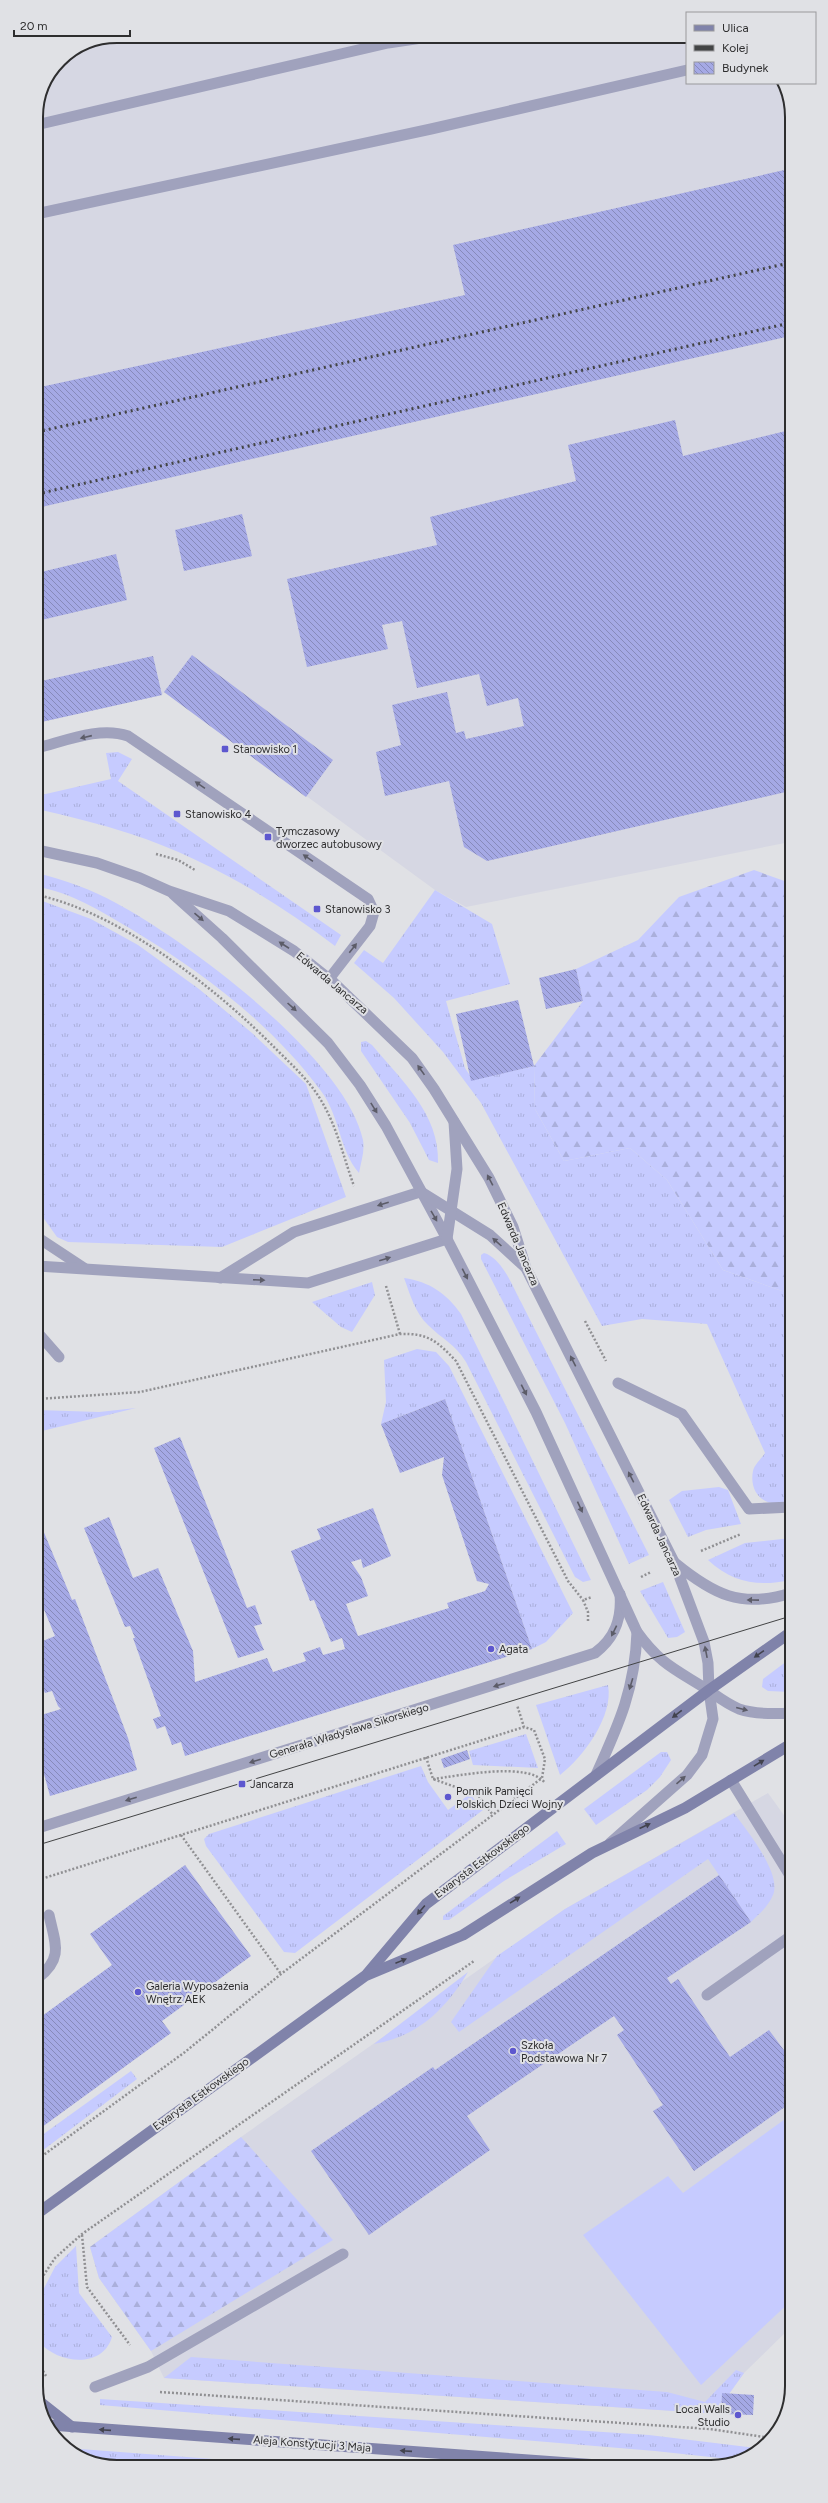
<svg xmlns="http://www.w3.org/2000/svg" width="828" height="2503" font-family="Figtree,sans-serif">
<style>
.built{fill:#d6d7e3}
.grass{fill:url(#grass-tufts)}
.forest{fill:url(#forest-firs)}
.pitch{fill:#c6cbff}
.building{fill:url(#building-back-hatch)}
.lines{fill:none;stroke-linecap:round;stroke-linejoin:round}
.path{stroke:#909093;stroke-width:2.5;stroke-dasharray:2 2;stroke-linecap:butt}
.service{stroke:#a0a2bd;stroke-width:11}
.minor{stroke:#a0a2bd;stroke-width:11}
.tertiary{stroke:#a0a2bd;stroke-width:11}
.secondary{stroke:#8083aa;stroke-width:11}
.tram{stroke:#434445;stroke-width:1}
.rail{stroke:#434445;stroke-width:3;stroke-dasharray:2 4;stroke-linecap:butt}
.oneway{fill:#5c5c68}
.oneway2{fill:#42434e}
.poi-dot{fill:#5d57cf;stroke:#e0e1e5;stroke-width:1.5}
.labels{text-anchor:middle;dominant-baseline:central;stroke-width:4;stroke-linejoin:round;paint-order:stroke}
.poi-label{font-size:11px;fill:#2e2e2f;stroke:#e0e1e5;text-anchor:start}
.street-label{font-size:11px;fill:#2e2e2f;stroke:#e0e1e5}
.rim{fill:none;stroke:#2e2e2f;stroke-width:2}
</style>
<defs>
<pattern id="grass-tufts" width="24" height="20" patternUnits="userSpaceOnUse"><rect width="24" height="20" fill="#c6cbff"/><path d="M3 7l-1-3M5 7V3M7 7l1-3M15 17l-1-3M17 17v-4M19 17l1-3" fill="none" stroke="#aaafdb"/></pattern>
<pattern id="forest-firs" width="22" height="20" patternUnits="userSpaceOnUse"><rect width="22" height="20" fill="#c6cbff"/><path d="M5 1l3.5 6h-7zM16 11l3.5 6h-7z" fill="#aaafdb"/></pattern>
<pattern id="building-back-hatch" width="6" height="6" patternUnits="userSpaceOnUse"><rect width="6" height="6" fill="#a5a9e5"/><path d="M-1 5l2 2M0 0l6 6M5-1l2 2" fill="none" stroke="#878aba"/></pattern>
</defs>
<rect width="100%" height="100%" fill="#e0e1e5"/>
<g class="built">
<path d="M117,36H687V83H781L789,96L790,842L466,907L435,890L164,692L162,695L37,723L36,112L42,86L60,60L86,42Z"/>
<path d="M768,1793L791,1825L792,2326L744,2373L729,2394L722,2393L721,2414L164,2378L151,2351L99,2278L90,2247L241,2137L565,1909Z"/>
</g>
<g class="grass">
<path d="M118,752L132,759L118,781L341,935L335,946C274,899 204,858 131,834C100,824 69,816 37,809V796L111,779L106,753Z"/>
<path d="M37,873C65,880 91,889 116,903C187,941 346,1059 363,1140C365,1151 361,1162 359,1173C339,1150 340,1116 321,1091C272,1024 202,972 131,929C102,912 71,892 37,887Z"/>
<path d="M435,890L492,924L510,984L446,1001L465,1068L473,1080L534,1066L535,1109L564,1161L630,1148L667,1180L723,1270L782,1291L791,1292V1498C770,1512 748,1496 753,1471C754,1465 762,1458 765,1453L707,1324L642,1319L602,1326L481,1103L443,1052L394,998L354,963L364,950L383,963Z"/>
<path d="M37,899L91,919L138,945L199,989L252,1033L306,1084L346,1197L222,1247L68,1242L57,1237L37,1209V1135L44,1127L37,1116Z"/>
<path d="M366,1041L372,1045C401,1080 440,1114 438,1163L429,1160L410,1123L361,1051V1042Z"/>
<path d="M484,1253C502,1258 513,1287 521,1302L649,1555L629,1564L565,1423L481,1259V1255Z"/>
<path d="M404,1278C430,1282 446,1293 461,1314L591,1580L583,1582L575,1577L466,1362C455,1344 442,1339 428,1325C415,1313 410,1294 404,1278Z"/>
<path d="M372,1282L375,1295L352,1332L341,1327L312,1302Z"/>
<path d="M417,1349L436,1352L449,1366L573,1613L546,1642L532,1649L445,1399L381,1424L386,1402L384,1360Z"/>
<path d="M136,1408L38,1432V1410L99,1412Z"/>
<path d="M719,1487L728,1490L741,1524L706,1530L688,1537L669,1500L682,1491Z"/>
<path d="M791,1538V1580C758,1587 733,1583 708,1560L745,1543Z"/>
<path d="M663,1582L685,1632L677,1637L668,1638L640,1591Z"/>
<path d="M791,1658V1692L768,1691L762,1687L763,1679Z"/>
<path d="M608,1685C614,1716 583,1757 560,1775L536,1705Z"/>
<path d="M526,1734L538,1768L473,1765L469,1751Z"/>
<path d="M661,1752H667L671,1760L660,1777L647,1790L596,1825L584,1809Z"/>
<path d="M421,1766L428,1782L448,1810L470,1794L483,1810L295,1953L284,1952L206,1846L204,1839L209,1834Z"/>
<path d="M734,1813C747,1831 782,1873 773,1895C768,1907 759,1914 751,1922L708,1859L459,2032L451,2022L497,1956L565,1909Z"/>
<path d="M557,1831L566,1844L504,1881L449,1920H443V1916Z"/>
<path d="M468,1972C446,2009 417,2037 374,2044Z"/>
<path d="M131,2071L137,2079L38,2154V2138Z"/>
<path d="M76,2246L79,2293L112,2337C102,2370 57,2363 39,2342L40,2296L55,2267Z"/>
<path d="M191,2357L667,2392L705,2402L736,2370L744,2373L729,2394L722,2393L721,2414L164,2378Z"/>
<path d="M100,2399L649,2435L756,2448L738,2460L655,2451L100,2405Z"/>
<path d="M67,2448L307,2466L112,2467Z"/>
</g>
<g class="forest">
<path d="M754,870L790,883L791,1292L782,1291L723,1270L667,1180L630,1148L564,1161L535,1109L534,1066L583,1001L576,969L638,940L679,897Z"/>
<path d="M241,2137L333,2240L151,2351L99,2278L90,2247Z"/>
</g>
<path class="pitch" d="M792,2114V2300L701,2385L583,2235L668,2176L683,2193Z"/>
<g class="building">
<path d="M789,169L790,336L37,508L36,388L465,295L453,245Z"/>
<path d="M675,420L683,456L790,430V791L487,861L464,847L449,781L385,796L376,752L401,745L392,705L447,692L456,733L464,731L466,739L524,726L518,698L487,706L479,674L417,688L402,621L382,625L388,649L307,667L287,579L437,545L430,517L576,481L568,445Z"/>
<path d="M242,514L252,556L184,571L175,530Z"/>
<path d="M116,554L127,600L37,621V573Z"/>
<path d="M192,655L333,760L306,797L164,692Z"/>
<path d="M153,656L162,695L37,723V682Z"/>
<path d="M576,969L583,1001L546,1009L539,978Z"/>
<path d="M518,1000L534,1066L471,1081L456,1014Z"/>
<path d="M445,1399L532,1649L185,1756L181,1742L172,1745L165,1726L157,1729L153,1719L161,1716L133,1638H135L130,1626L125,1627L84,1528L109,1517L133,1578L158,1568L193,1651L195,1682L267,1658L273,1672L306,1661L303,1653L320,1647L323,1655L345,1649L342,1638L331,1642L314,1600L310,1601L291,1551L321,1539L317,1529L373,1508L391,1556L363,1568L361,1559L351,1562L361,1577L368,1596L346,1604L358,1636L449,1608L447,1603L485,1591L489,1584L477,1581L442,1475L444,1457L400,1473L381,1424Z"/>
<path d="M180,1437L247,1608L255,1605L262,1624L254,1626L264,1650L238,1658L154,1448Z"/>
<path d="M38,1518L72,1600L75,1599L128,1738L137,1770L50,1796L38,1752V1716L61,1709L58,1706L52,1691L45,1693L38,1677V1643L55,1636L38,1595Z"/>
<path d="M467,1750L470,1759L444,1768L441,1759Z"/>
<path d="M185,1865L251,1956L162,2021L171,2033L38,2130V2019L112,1965L90,1934Z"/>
<path d="M719,1875L751,1922L667,1978L671,1984L678,1979L730,2057L769,2030L792,2061V2102L694,2171L653,2111L663,2105L617,2035L624,2030L614,2016L467,2116L490,2150L369,2235L311,2151L433,2067L435,2070Z"/>
<path d="M722,2393L754,2395L753,2415L721,2414Z"/>
</g>
<g class="lines">
<g class="path">
<path d="M156,854L178,860L195,870"/>
<path d="M37,895C121,913 217,989 276,1049C293,1066 310,1081 322,1102C337,1127 344,1159 354,1186"/>
<path d="M386,1286L400,1334"/>
<path d="M585,1321L606,1361"/>
<path d="M38,1399L140,1392L400,1334C428,1333 437,1341 456,1361L568,1581L583,1600"/>
<path d="M701,1551L741,1534"/>
<path d="M641,1577L651,1572"/>
<path d="M588,1621V1612L583,1600L592,1597"/>
<path d="M426,1757L433,1779L478,1795L493,1815"/>
<path d="M433,1779C458,1776 529,1761 545,1783"/>
<path d="M181,1835L281,1974"/>
<path d="M38,1880L524,1727"/>
<path d="M38,2159L185,2052L281,1974L542,1778L545,1759L534,1730L524,1727L517,1705"/>
<path d="M82,2235L87,2287L130,2345"/>
<path d="M39,2282L55,2258L82,2234L474,1961"/>
<path d="M39,2364L46,2376"/>
<path d="M160,2392L710,2429L771,2438"/>
</g>
<g class="service">
<path d="M36,125L388,43L435,36"/>
<path d="M36,214L431,129L687,70"/>
<path d="M37,748C65,741 100,726 128,736L368,899L374,912L370,926L329,979"/>
<path d="M37,1237L84,1268"/>
<path d="M37,1266L308,1283L447,1239"/>
<path d="M220,1278L294,1232L420,1192"/>
<path d="M38,1333L59,1357"/>
<path d="M618,1383L682,1414L749,1509L791,1507"/>
<path d="M731,1780L791,1877"/>
<path d="M38,1978C64,1958 55,1943 49,1915"/>
<path d="M707,1995L791,1936"/>
<path d="M95,2387L148,2367L343,2254"/>
</g>
<path class="minor" d="M38,1828L595,1653C615,1638 622,1619 620,1594"/>
<g class="tertiary">
<path d="M37,850L97,863L140,878L169,891L229,911L294,951L333,982L412,1058L434,1089L489,1178L513,1227L526,1268L674,1562L704,1642L708,1663L709,1690L713,1719L702,1755L687,1775L610,1843"/>
<path d="M173,894L222,938L328,1043L360,1085L386,1126L447,1239L536,1412L637,1632C661,1665 675,1669 708,1690C718,1697 727,1704 739,1709C754,1714 776,1714 791,1713"/>
<path d="M421,1192L490,1235L525,1267"/>
<path d="M447,1239L457,1169L454,1122"/>
<path d="M675,1563C713,1594 741,1609 791,1593"/>
<path d="M596,1775C619,1724 635,1689 637,1632"/>
</g>
<g class="secondary">
<path d="M367,1974L426,1904L709,1690L791,1632"/>
<path d="M38,2213L365,1976L463,1935L592,1853L685,1808L791,1744"/>
<path d="M39,2401L72,2427"/>
<path d="M50,2425L598,2465"/>
</g>
<path class="tram" d="M38,1845L791,1616"/>
<g class="rail">
<path d="M37,432L789,263"/>
<path d="M37,494L790,323"/>
</g>
</g>
<defs><path id="oneway-solid" d="M-6-.8H1V-3.2L6.5 0L1 3.2V.8H-6Z"/></defs>
<g class="oneway">
<use href="#oneway-solid" transform="translate(86 737) rotate(167)"/>
<use href="#oneway-solid" transform="translate(200 785) rotate(-146)"/>
<use href="#oneway-solid" transform="translate(308 858) rotate(-146)"/>
<use href="#oneway-solid" transform="translate(199 917) rotate(41)"/>
<use href="#oneway-solid" transform="translate(284 945) rotate(-147)"/>
<use href="#oneway-solid" transform="translate(353 948) rotate(-52)"/>
<use href="#oneway-solid" transform="translate(292 1007) rotate(42)"/>
<use href="#oneway-solid" transform="translate(421 1070) rotate(-125)"/>
<use href="#oneway-solid" transform="translate(374 1108) rotate(58)"/>
<use href="#oneway-solid" transform="translate(490 1180) rotate(-118)"/>
<use href="#oneway-solid" transform="translate(383 1204) rotate(163)"/>
<use href="#oneway-solid" transform="translate(434 1216) rotate(60)"/>
<use href="#oneway-solid" transform="translate(497 1242) rotate(-138)"/>
<use href="#oneway-solid" transform="translate(385 1259) rotate(-17)"/>
<use href="#oneway-solid" transform="translate(465 1274) rotate(63)"/>
<use href="#oneway-solid" transform="translate(259 1280) rotate(3)"/>
<use href="#oneway-solid" transform="translate(573 1361) rotate(-117)"/>
<use href="#oneway-solid" transform="translate(524 1390) rotate(63)"/>
<use href="#oneway-solid" transform="translate(631 1477) rotate(-117)"/>
<use href="#oneway-solid" transform="translate(580 1507) rotate(65)"/>
<use href="#oneway-solid" transform="translate(753 1600) rotate(-179)"/>
<use href="#oneway-solid" transform="translate(614 1631) rotate(116)"/>
<use href="#oneway-solid" transform="translate(706 1652) rotate(-101)"/>
<use href="#oneway-solid" transform="translate(631 1684) rotate(107)"/>
<use href="#oneway-solid" transform="translate(499 1685) rotate(163)"/>
<use href="#oneway-solid" transform="translate(742 1709) rotate(14)"/>
<use href="#oneway-solid" transform="translate(255 1761) rotate(163)"/>
<use href="#oneway-solid" transform="translate(681 1780) rotate(-41)"/>
<use href="#oneway-solid" transform="translate(131 1799) rotate(163)"/>
</g>
<g class="oneway2">
<use href="#oneway-solid" transform="translate(759 1654) rotate(145)"/>
<use href="#oneway-solid" transform="translate(677 1714) rotate(143)"/>
<use href="#oneway-solid" transform="translate(759 1763) rotate(-31)"/>
<use href="#oneway-solid" transform="translate(645 1826) rotate(-25)"/>
<use href="#oneway-solid" transform="translate(515 1900) rotate(-32)"/>
<use href="#oneway-solid" transform="translate(421 1910) rotate(130)"/>
<use href="#oneway-solid" transform="translate(401 1961) rotate(-22)"/>
<use href="#oneway-solid" transform="translate(105 2430) rotate(-176)"/>
<use href="#oneway-solid" transform="translate(234 2439) rotate(-176)"/>
<use href="#oneway-solid" transform="translate(406 2451) rotate(-176)"/>
</g>
<g class="poi-dot">
<rect x="221" y="745" width="8" height="8" rx="2"/>
<rect x="173" y="810" width="8" height="8" rx="2"/>
<rect x="264" y="833" width="8" height="8" rx="2"/>
<rect x="313" y="905" width="8" height="8" rx="2"/>
<circle cx="491" cy="1649" r="4"/>
<rect x="238" y="1780" width="8" height="8" rx="2"/>
<circle cx="448" cy="1797" r="4"/>
<circle cx="138" cy="1992" r="4"/>
<circle cx="513" cy="2051" r="4"/>
<circle cx="738" cy="2415" r="4"/>
</g>
<g class="labels">
<g class="poi-label">
<text x="233" y="749">Stanowisko 1</text>
<text x="185" y="814">Stanowisko 4</text>
<text x="276" y="831">Tymczasowy<tspan x="276" dy="13">dworzec autobusowy</tspan></text>
<text x="325" y="909">Stanowisko 3</text>
<text x="499" y="1649">Agata</text>
<text x="250" y="1784">Jancarza</text>
<text x="456" y="1791">Pomnik Pamięci<tspan x="456" dy="13">Polskich Dzieci Wojny</tspan></text>
<text x="146" y="1986">Galeria Wyposażenia<tspan x="146" dy="13">Wnętrz AEK</tspan></text>
<text x="521" y="2045">Szkoła<tspan x="521" dy="13">Podstawowa Nr 7</tspan></text>
<text x="730" y="2409" text-anchor="end">Local Walls<tspan x="730" dy="13">Studio</tspan></text>
</g>
<g class="street-label">
<text transform="translate(332 983) rotate(40)">Edwarda Jancarza</text>
<text transform="translate(518 1244) rotate(67)">Edwarda Jancarza</text>
<text transform="translate(659 1535) rotate(65)">Edwarda Jancarza</text>
<text transform="translate(349 1731) rotate(-17)">Generała Władysława Sikorskiego</text>
<text transform="translate(482 1861) rotate(-37)">Ewarysta Estkowskiego</text>
<text transform="translate(201 2094) rotate(-36)">Ewarysta Estkowskiego</text>
<text transform="translate(312 2444) rotate(4)">Aleja Konstytucji 3 Maja</text>
</g>
</g>
<path d="M0 0H828V2503H0ZM117 43H711A74 74 0 0 1 785 117V2386A74 74 0 0 1 711 2460H117A74 74 0 0 1 43 2386V117A74 74 0 0 1 117 43Z" fill="#e0e1e5" fill-rule="evenodd"/>
<path class="rim" d="M117 43H711A74 74 0 0 1 785 117V2386A74 74 0 0 1 711 2460H117A74 74 0 0 1 43 2386V117A74 74 0 0 1 117 43Z"/>
<rect x="686" y="12" width="130" height="72" fill="#e0e1e5" stroke="#99999c"/>
<rect x="694" y="25" width="20" height="6" fill="#8083aa" stroke="#99999c"/>
<text x="722" y="32" font-size="12" fill="#2e2e2f">Ulica</text>
<rect x="694" y="45" width="20" height="6" fill="#434445" stroke="#99999c"/>
<text x="722" y="52" font-size="12" fill="#2e2e2f">Kolej</text>
<rect x="694" y="62" width="20" height="12" fill="url(#building-back-hatch)" stroke="#99999c"/>
<text x="722" y="72" font-size="12" fill="#2e2e2f">Budynek</text>
<path d="M14 30v6h116v-6" fill="none" stroke="#2e2e2f" stroke-width="2"/>
<text x="20" y="30" font-size="12" fill="#2e2e2f" stroke="#e0e1e5" stroke-width="3" paint-order="stroke">20 m</text>
</svg>
